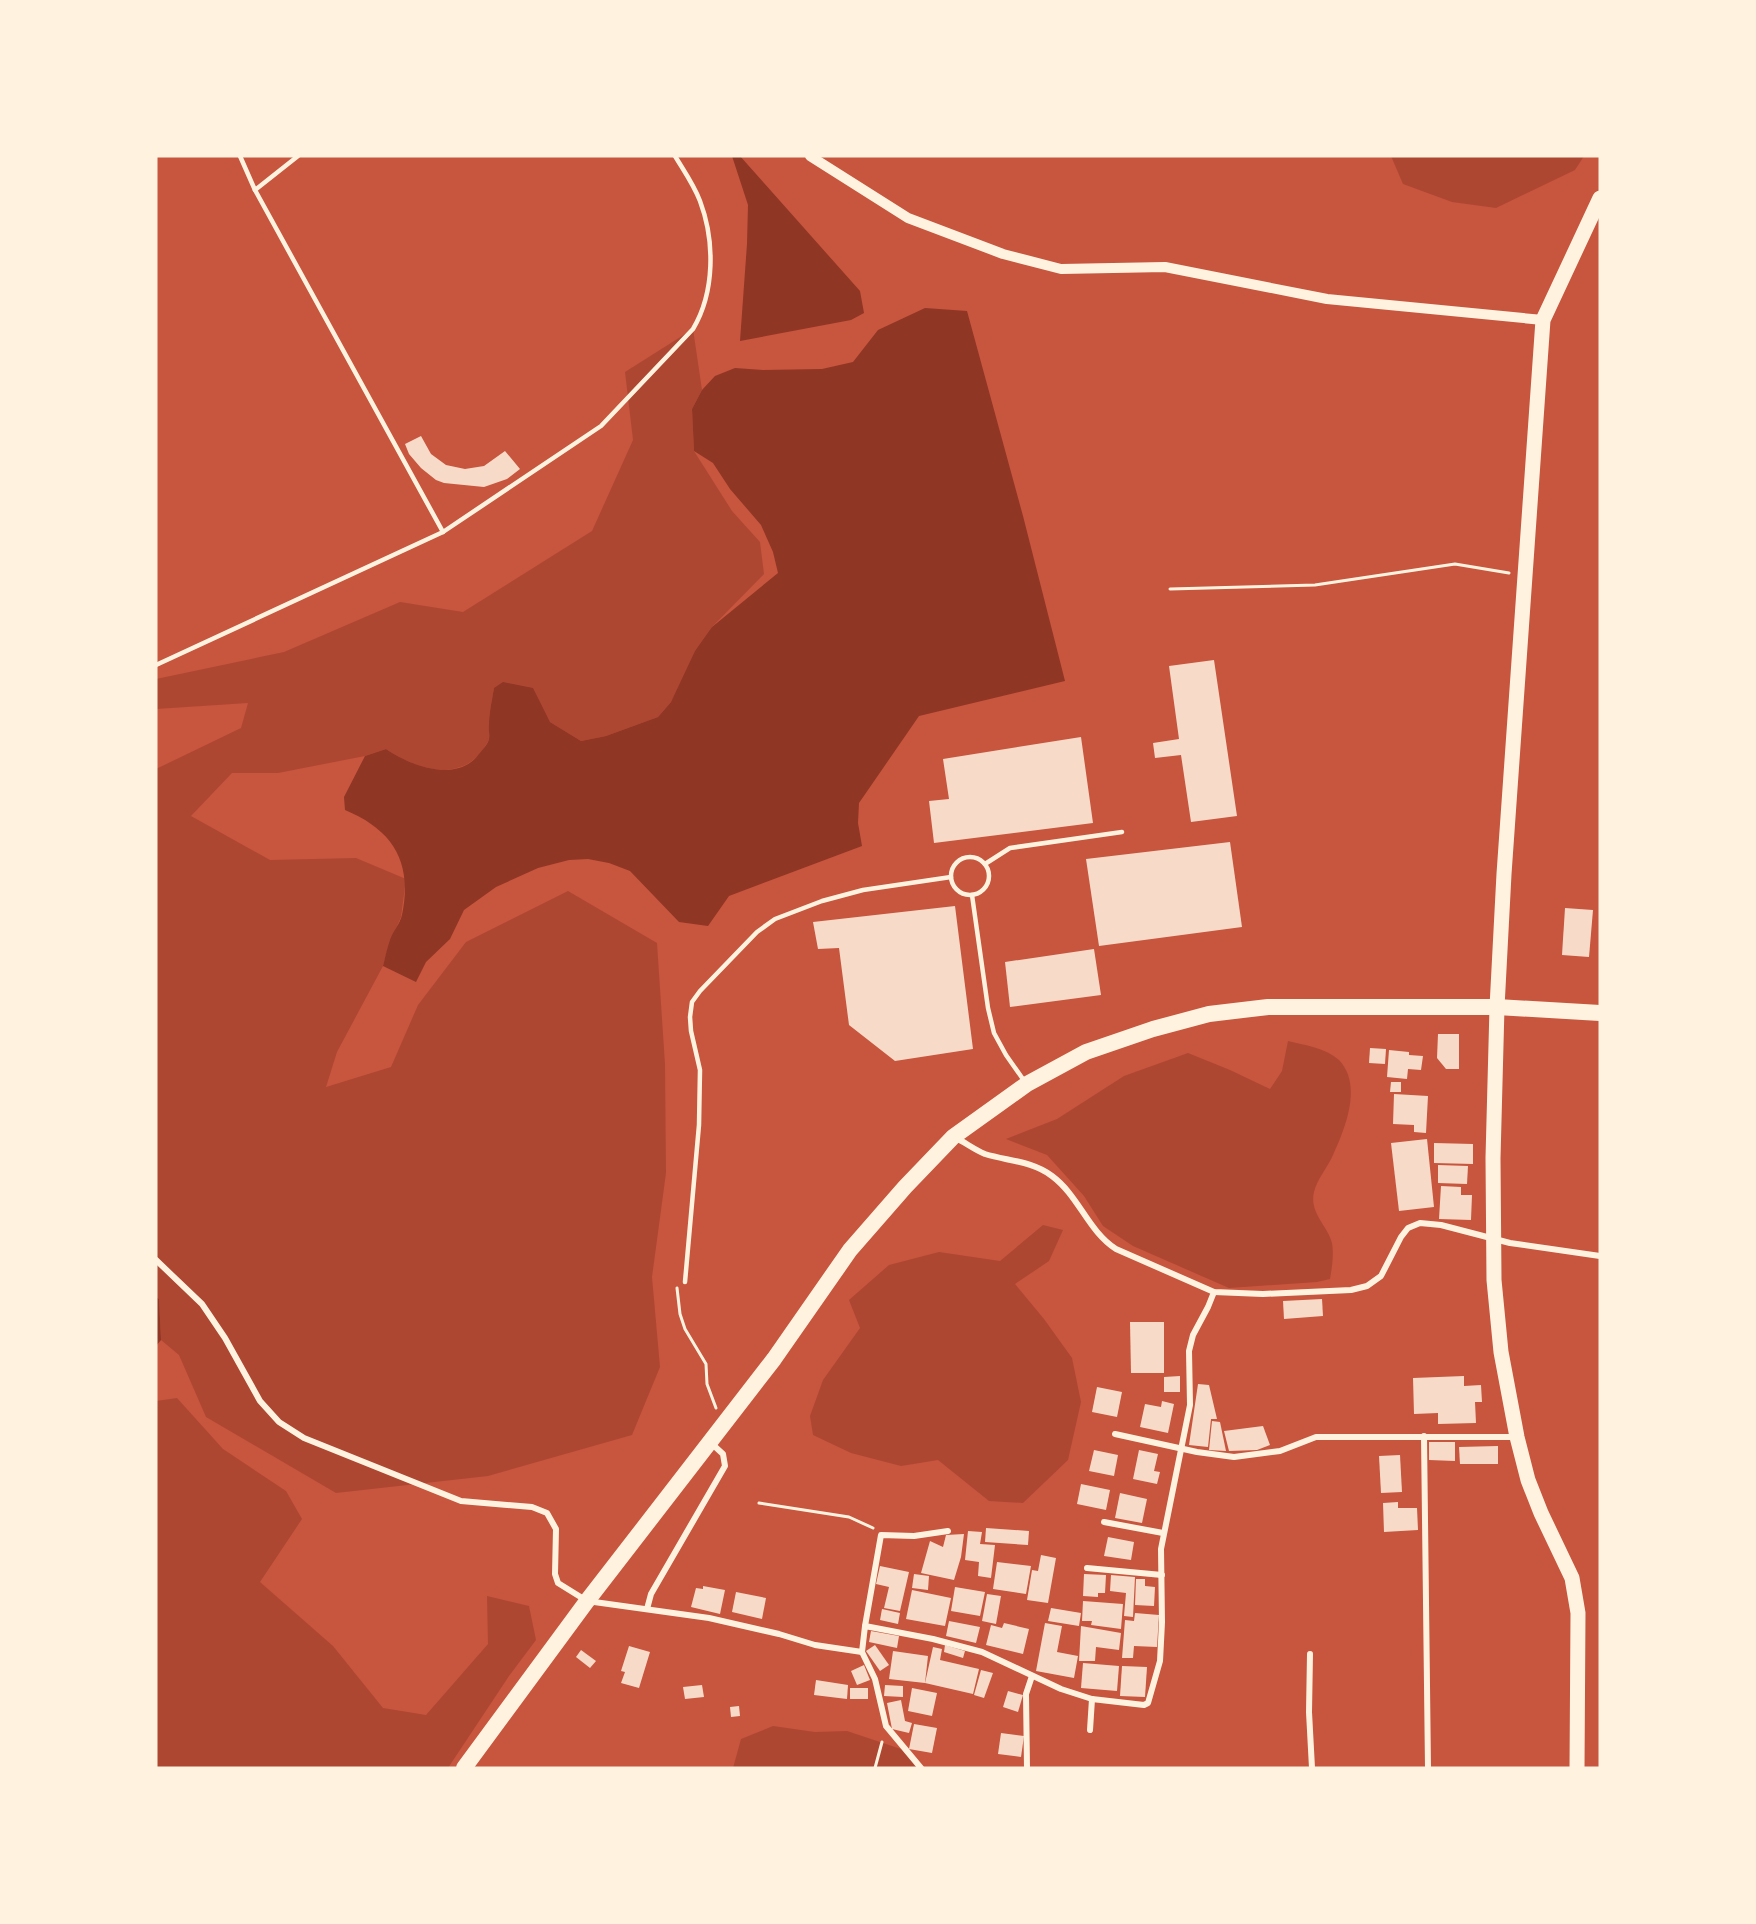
<svg xmlns="http://www.w3.org/2000/svg" width="1756" height="1924" font-family="'Fira Sans Condensed',sans-serif">
<style>
.green{fill:#ae4732}
.water{fill:#8f3625}
.building{fill:#f7dbc8}
.lines{fill:none;stroke-linecap:round;stroke-linejoin:round}
.path{stroke:#fff3e0;stroke-width:3}
.service{stroke:#fff3e0;stroke-width:4.5}
.minor{stroke:#fff3e0;stroke-width:6}
.tertiary{stroke:#fff3e0;stroke-width:10}
.primary{stroke:#fff3e0;stroke-width:15}
.trunk{stroke:#fff3e0;stroke-width:16}
</style>
<rect width="100%" height="100%" fill="#c8553d"/>
<g class="green">
<path d="M1391,156H1584L1575,170L1496,208L1452,202L1403,184Z"/>
<path d="M693,329L702,390L692,409L694,451L732,511L760,542L764,574L712,627L671,702L658,717L606,736L581,741L550,722L543,711L494,688C492,700 489,713 489,725C488,729 490,735 489,739C488,743 484,747 482,751C458,783 413,768 386,749L365,756L278,773H232L191,816L270,860L356,858L406,879L401,917L388,947L383,966L337,1052L326,1087L391,1067L418,1005L466,942L568,891L657,943L665,1064L666,1173L652,1277L660,1367L632,1435L488,1476L336,1493L206,1417L179,1355L161,1340L159,1299L156,1297V769L241,728L248,703L156,709V679L284,652L400,602L463,612L592,531L633,440L625,372Z"/>
<path d="M1288,1041C1304,1045 1326,1048 1339,1060C1363,1085 1345,1129 1333,1155C1328,1167 1317,1179 1314,1192C1309,1213 1328,1226 1332,1243C1334,1254 1332,1268 1330,1279L1317,1282L1229,1288L1133,1246L1103,1226L1084,1196L1047,1155L1006,1139L1057,1119L1124,1076L1188,1053L1230,1070L1270,1089L1282,1071Z"/>
<path d="M1043,1225L1063,1230L1049,1261L1015,1284L1044,1319L1072,1358L1081,1402L1068,1460L1023,1503L989,1501L938,1460L901,1466L851,1453L813,1435L810,1416L823,1380L860,1328L849,1300L889,1265L939,1252L1000,1261Z"/>
<path d="M177,1398L223,1449L286,1491L302,1519L260,1582L333,1646L383,1708L426,1715L488,1644L487,1596L529,1606L536,1640L509,1676L448,1768H156V1401Z"/>
<path d="M773,1726L815,1732L847,1731L907,1751L919,1768H733L741,1739Z"/>
</g>
<g class="water">
<path d="M732,156H740L860,291L864,313L851,320L740,341L747,244L748,205Z"/>
<path d="M925,308L967,311L1023,516L1065,681L919,716L859,803L858,823L862,846L729,896L708,926L679,922L630,871L609,863L588,859L569,860L538,868L496,887L464,910L450,939L426,962L416,982L383,966C385,958 387,948 390,940C393,931 400,924 402,915C413,862 393,830 345,810L344,797L365,756L386,749C409,765 457,784 479,754C482,750 488,744 489,739C490,734 488,729 489,725C489,713 492,700 494,688L503,682L533,688L550,722L581,741L606,736L658,717L671,702L695,651L712,627L778,573L773,552L761,525L730,489L713,463L694,451L692,409L702,390L715,376L735,368L763,370L822,369L853,362L878,330Z"/>
<path d="M156,1297L159,1299L161,1340L156,1346Z"/>
</g>
<g class="building">
<path d="M421,436L431,454L446,465L465,469L484,466L505,451L520,469L507,479L484,487L444,483L436,480L421,468L409,454L405,444Z"/>
<path d="M1214,660L1237,816L1191,822L1181,755L1155,758L1153,743L1179,739L1169,666Z"/>
<path d="M1081,737L1093,823L934,843L929,801L949,799L943,759Z"/>
<path d="M1230,842L1242,927L1099,946L1086,859Z"/>
<path d="M955,906L973,1049L895,1061L849,1025L839,948L818,949L813,922Z"/>
<path d="M1565,908L1593,910L1589,957L1562,955Z"/>
<path d="M1094,949L1101,995L1010,1007L1005,962Z"/>
<path d="M1438,1034H1459V1069H1446L1437,1058Z"/>
<path d="M1370,1048L1386,1049L1385,1064L1369,1063Z"/>
<path d="M1389,1050L1409,1052V1055L1423,1056L1421,1070L1408,1069L1407,1079L1387,1077Z"/>
<path d="M1391,1082H1401V1092H1390Z"/>
<path d="M1394,1094L1428,1096L1426,1133L1414,1132V1125L1393,1124Z"/>
<path d="M1427,1139L1434,1207L1399,1211L1391,1143Z"/>
<path d="M1434,1143L1473,1144V1164L1434,1163Z"/>
<path d="M1438,1165L1468,1166L1467,1184L1438,1183Z"/>
<path d="M1441,1186L1461,1187V1195H1472L1471,1220L1439,1219Z"/>
<path d="M1322,1299L1323,1316L1284,1319L1283,1301Z"/>
<path d="M1130,1322H1164V1373H1131Z"/>
<path d="M1180,1376V1392H1164V1377Z"/>
<path d="M1464,1376V1386L1481,1385L1482,1402H1475L1476,1423L1438,1424V1413L1414,1414L1413,1378Z"/>
<path d="M1198,1384L1209,1385L1217,1419H1211L1208,1447L1189,1445Z"/>
<path d="M1097,1387L1122,1392L1117,1417L1092,1412Z"/>
<path d="M1162,1401L1174,1404L1168,1433L1140,1427L1145,1404L1161,1407Z"/>
<path d="M1212,1421L1220,1422L1226,1451L1209,1450Z"/>
<path d="M1263,1426L1270,1445L1257,1450L1229,1451L1224,1431Z"/>
<path d="M1429,1442H1455V1461L1429,1460Z"/>
<path d="M1498,1446V1464H1460L1459,1447Z"/>
<path d="M1094,1450L1118,1455L1114,1476L1089,1471Z"/>
<path d="M1139,1450L1158,1454L1154,1471L1160,1472L1157,1484L1133,1479Z"/>
<path d="M1400,1455L1402,1492L1381,1493L1379,1456Z"/>
<path d="M1081,1484L1110,1490L1106,1510L1077,1504Z"/>
<path d="M1120,1493L1147,1499L1142,1523L1115,1518Z"/>
<path d="M1398,1502V1508H1417L1418,1530L1384,1532L1383,1503Z"/>
<path d="M986,1528L1029,1531L1028,1545L985,1542Z"/>
<path d="M968,1531L982,1532L980,1544L995,1545L991,1578L978,1576L979,1562L965,1560Z"/>
<path d="M964,1534L961,1557L954,1580L921,1573L930,1541L943,1547L946,1535Z"/>
<path d="M1108,1537L1134,1542L1131,1560L1104,1556Z"/>
<path d="M1041,1555L1056,1558L1048,1603L1027,1600L1032,1570L1038,1571Z"/>
<path d="M997,1562L1031,1566L1026,1594L993,1589Z"/>
<path d="M880,1566L909,1572L900,1611L884,1608L889,1587L876,1584Z"/>
<path d="M914,1574L929,1576L928,1590L912,1588Z"/>
<path d="M1084,1574L1106,1575L1105,1593H1098V1597L1083,1596Z"/>
<path d="M1111,1575L1135,1577L1133,1617L1124,1616L1126,1593L1110,1591Z"/>
<path d="M1136,1579H1145V1586L1155,1587L1154,1606L1135,1605Z"/>
<path d="M703,1586L725,1590L720,1614L691,1607L696,1588L703,1589Z"/>
<path d="M955,1587L985,1592L980,1616L951,1611Z"/>
<path d="M912,1590L951,1598L945,1626L906,1619Z"/>
<path d="M736,1592L766,1598L762,1619L732,1612Z"/>
<path d="M987,1594L1001,1596L996,1624L982,1621Z"/>
<path d="M1083,1601L1123,1604L1121,1629L1091,1625L1092,1621H1082Z"/>
<path d="M1051,1608L1081,1613L1079,1626L1048,1621Z"/>
<path d="M882,1609L900,1613L898,1624L880,1620Z"/>
<path d="M1135,1613L1159,1615L1157,1647L1134,1646L1133,1658H1122L1125,1620L1134,1621Z"/>
<path d="M949,1621L980,1627L976,1643L946,1636Z"/>
<path d="M1004,1623L1029,1629L1023,1654L986,1645L991,1625L1002,1628Z"/>
<path d="M1045,1623L1062,1626L1057,1652L1078,1656L1074,1678L1036,1671Z"/>
<path d="M1081,1626L1121,1633L1119,1650L1096,1647L1095,1661H1079Z"/>
<path d="M871,1631L899,1636L897,1648L869,1642Z"/>
<path d="M875,1645L889,1665L880,1671L866,1651Z"/>
<path d="M945,1645L965,1651L963,1658L944,1652Z"/>
<path d="M629,1646L650,1652L639,1688L621,1683L625,1672L621,1671Z"/>
<path d="M933,1647L942,1649L940,1660L979,1669L973,1694L925,1683Z"/>
<path d="M581,1650L596,1661L590,1668L576,1657Z"/>
<path d="M893,1651L928,1656L925,1683L889,1679Z"/>
<path d="M1083,1663L1119,1666L1117,1691L1081,1688Z"/>
<path d="M864,1665L870,1680L857,1685L851,1671Z"/>
<path d="M1122,1666L1147,1667L1145,1697L1120,1696Z"/>
<path d="M981,1670L993,1673L984,1698L974,1695Z"/>
<path d="M816,1680L848,1685L847,1699L814,1695Z"/>
<path d="M702,1685L704,1697L685,1699L683,1687Z"/>
<path d="M885,1685L903,1686V1697L884,1696Z"/>
<rect x="850" y="1688" width="18" height="11"/>
<path d="M912,1688L937,1693L932,1716L908,1711Z"/>
<path d="M1008,1691L1023,1695L1018,1712L1003,1707Z"/>
<path d="M901,1700L905,1721L912,1723L909,1733L892,1729L887,1703Z"/>
<path d="M739,1706L740,1716L731,1717L730,1707Z"/>
<path d="M914,1724L937,1728L932,1753L909,1749Z"/>
<path d="M1001,1733L1024,1736L1021,1757L998,1754Z"/>
</g>
<g class="lines">
<g class="path">
<path d="M1170,589L1315,585L1455,564L1509,573"/>
<path d="M677,1288L680,1314L685,1329L706,1364L707,1384L716,1408"/>
<path d="M759,1503L849,1517L873,1528"/>
<path d="M875,1768L882,1742"/>
</g>
<g class="service">
<path d="M240,156L255,190L443,532"/>
<path d="M255,190L298,156"/>
<path d="M156,665L443,532L601,426L693,329C715,292 715,241 700,201C694,185 684,171 675,156"/>
<circle cx="970" cy="876" r="19"/>
<path d="M985,864L1010,848L1122,832"/>
<path d="M972,895L988,1008L994,1033L1006,1055L1025,1082"/>
<path d="M685,1282L699,1125L700,1070L691,1031L690,1017L692,1002L700,991L757,932L775,919L822,901L863,890L951,877"/>
</g>
<g class="minor">
<path d="M956,1138C966,1143 975,1150 985,1154C1008,1161 1032,1161 1052,1176C1079,1196 1088,1231 1116,1249L1214,1292L1263,1294L1351,1290L1367,1286L1381,1276L1401,1237L1408,1228L1420,1223L1441,1225L1510,1243L1600,1256"/>
<path d="M156,1260L202,1304L225,1338L260,1401L279,1422L304,1438L461,1501L532,1507L547,1513L556,1529L555,1574L558,1583L587,1601L709,1618L779,1634L815,1645L862,1652"/>
<path d="M1115,1434L1197,1452L1234,1457L1280,1451L1316,1437H1517"/>
<path d="M1424,1436L1428,1768"/>
<path d="M1104,1522L1163,1533"/>
<path d="M1087,1568L1162,1575"/>
<path d="M647,1609L651,1594L725,1466L723,1454L711,1443"/>
<path d="M865,1626L881,1535L914,1536L948,1531"/>
<path d="M1310,1654L1309,1712L1312,1768"/>
<path d="M1090,1730L1092,1699"/>
<path d="M921,1768L886,1726L875,1679L862,1652L865,1626L933,1639L982,1652L1061,1689L1092,1699L1144,1705L1148,1703L1160,1661L1162,1622L1161,1549L1190,1405L1189,1351L1193,1335L1208,1307L1214,1292"/>
<path d="M1027,1768L1026,1694L1032,1676"/>
</g>
<path class="tertiary" d="M810,156L908,218L1003,254L1061,269L1165,267L1327,299L1543,320"/>
<path class="primary" d="M1577,1768L1578,1613L1572,1578L1541,1513L1528,1480L1517,1437L1501,1352L1494,1280L1493,1158L1497,1007L1504,874L1543,320L1600,198"/>
<path class="trunk" d="M464,1768L587,1601L774,1359L850,1250L905,1187L953,1137L1027,1084L1086,1052L1153,1029L1209,1014L1268,1007H1497L1600,1013"/>
</g>
<rect width="1756" height="1924" fill="none" stroke="#fff3e0" stroke-width="315"/>
</svg>
